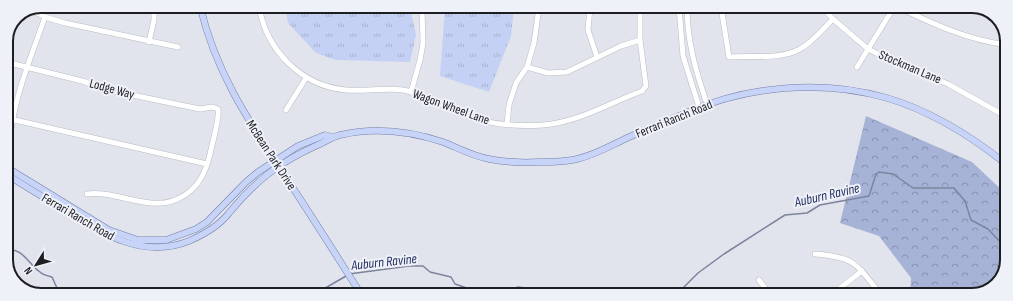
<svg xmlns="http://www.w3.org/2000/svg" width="1013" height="301" font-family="'Sofia Sans Condensed',sans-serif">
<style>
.grass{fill:url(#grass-tufts)}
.forest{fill:url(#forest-crowns)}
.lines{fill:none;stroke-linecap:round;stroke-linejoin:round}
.stream{stroke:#7c849e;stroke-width:1.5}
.minor-casing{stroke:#babcc3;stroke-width:6}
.major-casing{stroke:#7380a8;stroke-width:7}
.minor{stroke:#fff;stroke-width:5}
.major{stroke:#c7d3f7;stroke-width:6}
.labels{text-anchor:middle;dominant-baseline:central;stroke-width:4;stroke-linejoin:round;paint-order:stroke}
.street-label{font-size:13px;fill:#1d1e21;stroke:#eff1f9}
.water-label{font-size:14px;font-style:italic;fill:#25315f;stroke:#eff1f9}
.rim{fill:none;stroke:#1d1e21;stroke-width:2}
</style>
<defs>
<pattern id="grass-tufts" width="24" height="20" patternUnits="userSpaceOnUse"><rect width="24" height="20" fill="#c4d0f4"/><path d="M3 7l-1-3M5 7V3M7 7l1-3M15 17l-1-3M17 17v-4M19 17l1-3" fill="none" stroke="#a8b2d1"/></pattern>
<pattern id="forest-crowns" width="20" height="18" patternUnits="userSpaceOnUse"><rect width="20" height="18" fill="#a7b3d6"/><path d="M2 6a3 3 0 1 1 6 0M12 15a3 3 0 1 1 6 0" fill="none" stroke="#8791ad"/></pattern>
</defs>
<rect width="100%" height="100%" fill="#e1e4ec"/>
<g class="grass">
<path d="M285,6H388L411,12L416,35L410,62L336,60L316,53L288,23Z"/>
<path d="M445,7H514L511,36L489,92L440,76Z"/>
</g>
<path class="forest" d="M866,116L972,162L1006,194V270L994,288L973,295H910L911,278L879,236L840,223Z"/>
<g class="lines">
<g class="stream">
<path d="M6,250C23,247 28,264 40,272C43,275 48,276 52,277L57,288L65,294"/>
<path d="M349,274L409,266H423L430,272L451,277L455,284L464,287L475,294"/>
<path d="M315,294L346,276"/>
<path d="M502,294L518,287L526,288L529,294"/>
<path d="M676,295L698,273L724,254L785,215L807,213L820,205L869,196L876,174L879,172L893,174L913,188H954L965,201L971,220L988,229L1006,248"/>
</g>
<defs>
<g id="minor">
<path d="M259,6C266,50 301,86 346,90C368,92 391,86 412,92C429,98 444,106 459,113C485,124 515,127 543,125C579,122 609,103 642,91L646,86L640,40V7"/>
<path d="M590,7L588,30L597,57"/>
<path d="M679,7L683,56L699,107"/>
<path d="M687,7C687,41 696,72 707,104"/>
<path d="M721,7L729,57C751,55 780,60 800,49C813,42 823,29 833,19"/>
<path d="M822,7L833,19L868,49L892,61L948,84L1007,117"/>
<path d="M898,7C933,24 968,40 1007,45"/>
<path d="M31,10L45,17L65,23L178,47"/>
<path d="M149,42L154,20V6"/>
<path d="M6,62L82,81L113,91L200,109L212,107L218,109C220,117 212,144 210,154C206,171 200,185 185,195C154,216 120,190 87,194"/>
<path d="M527,67L548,73L567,72L621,46L640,40"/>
<path d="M857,67L894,7"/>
<path d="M411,92L420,60L423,43L422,7"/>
<path d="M286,110L306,78"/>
<path d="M6,118L207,164"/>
<path d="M507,124L509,105L516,83L527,67L534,43L539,7"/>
<path d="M6,128L11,120"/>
<path d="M6,149C7,142 10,136 11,129C17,90 32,54 45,17"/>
<path d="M815,254C853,257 855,262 878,291"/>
<path d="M759,280L770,295"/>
<path d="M831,295L862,271"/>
</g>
<g id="major">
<path d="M200,6C216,73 248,120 285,176C311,215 336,255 361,294"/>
<path d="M6,167L109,230L138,240H166L196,229L207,222L246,182L258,172L298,146L325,135L332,137"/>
<path d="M6,174C26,187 47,199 67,212C105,235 144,259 189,241C205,234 219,226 229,213C256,180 281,161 320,144C327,141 332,137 340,135C374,127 410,131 443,142C458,148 473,156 489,159C505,162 522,163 538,162C551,162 565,162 577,159C595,155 610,146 627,138C647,129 668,121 688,112C748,86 823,79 887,98C931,111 971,136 1006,164"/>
</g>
</defs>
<use href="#minor" class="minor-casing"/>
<use href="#major" class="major-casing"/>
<use href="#minor" class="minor"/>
<use href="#major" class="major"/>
</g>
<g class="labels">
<g class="street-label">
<text transform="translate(910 67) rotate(23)">Stockman Lane</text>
<text transform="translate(112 89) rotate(15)">Lodge Way</text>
<text transform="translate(451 107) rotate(20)">Wagon Wheel Lane</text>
<text transform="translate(674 119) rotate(-22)">Ferrari Ranch Road</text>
<text transform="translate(271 155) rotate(57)">McBean Park Drive</text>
<text transform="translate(78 217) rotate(30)">Ferrari Ranch Road</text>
</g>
<g class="water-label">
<text transform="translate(827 195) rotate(-13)">Auburn Ravine</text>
<text transform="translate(384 262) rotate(-6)">Auburn Ravine</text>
</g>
</g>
<path d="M0 0H1013V301H0ZM41 13H972A28 28 0 0 1 1000 41V260A28 28 0 0 1 972 288H41A28 28 0 0 1 13 260V41A28 28 0 0 1 41 13Z" fill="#eff1f9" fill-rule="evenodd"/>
<path class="rim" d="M41 13H972A28 28 0 0 1 1000 41V260A28 28 0 0 1 972 288H41A28 28 0 0 1 13 260V41A28 28 0 0 1 41 13Z"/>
<g transform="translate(36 265) rotate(233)" stroke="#eff1f9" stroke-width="3" paint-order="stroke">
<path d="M0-3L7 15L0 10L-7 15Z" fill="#1d1e21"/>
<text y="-6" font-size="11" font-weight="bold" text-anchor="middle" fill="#1d1e21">N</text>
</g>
</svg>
